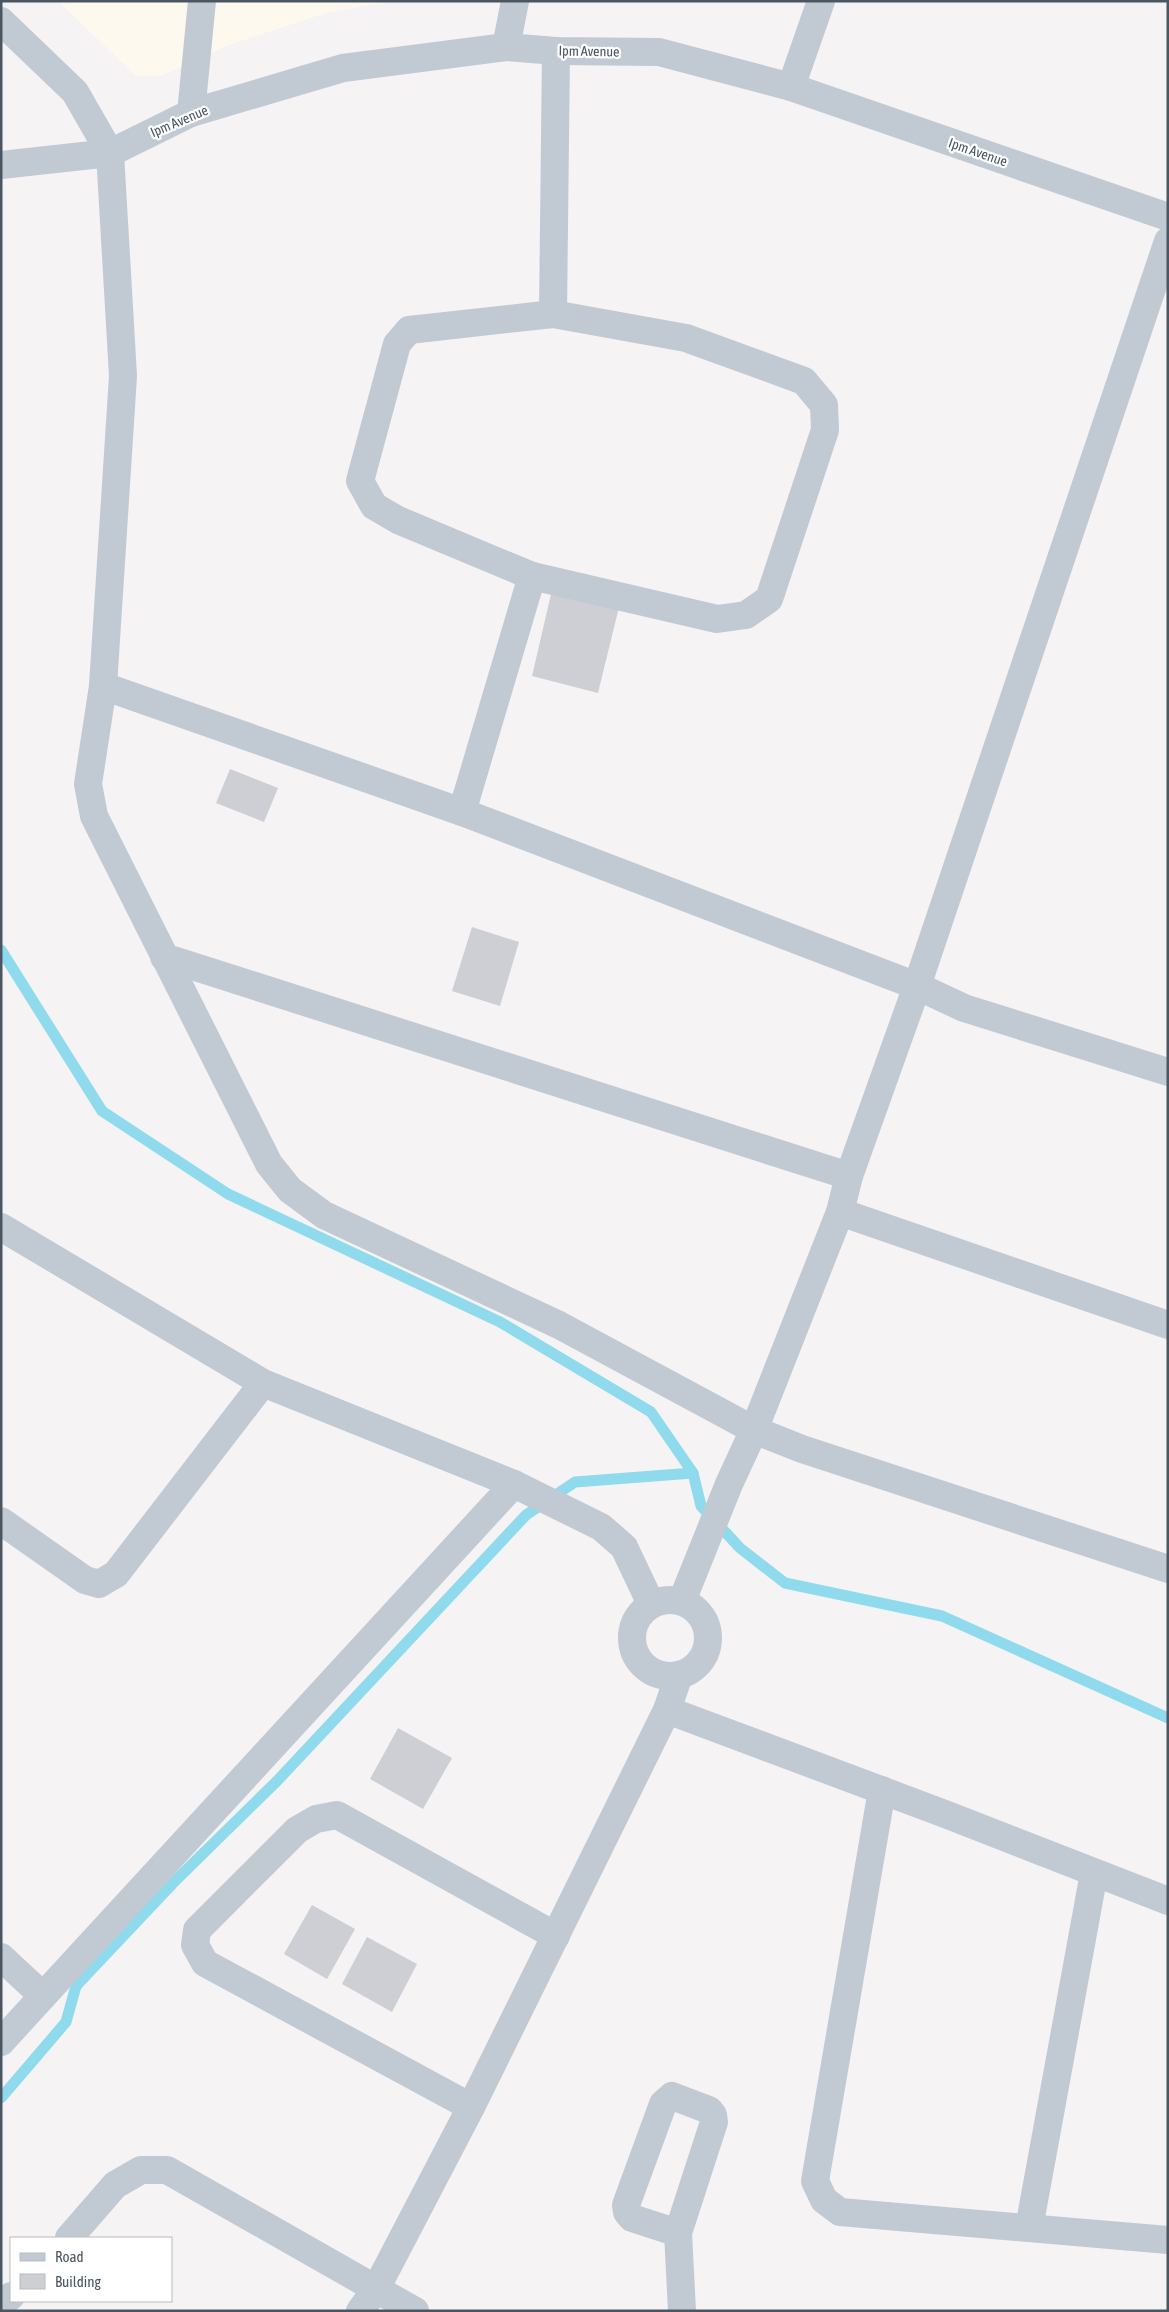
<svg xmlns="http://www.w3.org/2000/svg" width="1169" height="2312" font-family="'Asap Condensed',sans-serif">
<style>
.commercial{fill:#fdf9ef}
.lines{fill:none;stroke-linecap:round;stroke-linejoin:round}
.stream{stroke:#90daee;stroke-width:11}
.building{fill:#cdcfd5}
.minor{stroke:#c1cad2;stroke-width:28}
.labels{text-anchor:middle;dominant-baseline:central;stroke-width:4.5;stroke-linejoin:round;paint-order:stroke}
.street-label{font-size:14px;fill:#4a5661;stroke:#fff}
</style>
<rect width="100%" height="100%" fill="#f5f3f3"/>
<path class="commercial" d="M58,1H392L326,13L226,46L161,76H136Z"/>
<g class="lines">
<g class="stream">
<path d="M1,950L102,1111L228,1194L500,1322L651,1412L693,1473L701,1506L740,1548L785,1583L942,1616L1168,1718"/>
<path d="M1,2098L66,2022L76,1986L177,1879L277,1781L526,1515L575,1482L693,1473"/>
</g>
</g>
<g class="building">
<path d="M552,590L619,607L598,693L532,676Z"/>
<path d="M230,769L278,788L264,822L216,803Z"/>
<path d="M472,927L519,942L500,1006L452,991Z"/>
<path d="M398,1728L452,1758L423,1809L370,1779Z"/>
<path d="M312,1905L355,1929L327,1979L284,1954Z"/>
<path d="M367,1937L417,1964L392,2012L342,1984Z"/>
</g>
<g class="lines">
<g class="minor">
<path d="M1,21L75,92L110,153L123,376L103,686L88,784L94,816L269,1164L290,1190L324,1215L559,1325L754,1430L802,1449L1168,1569"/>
<path d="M506,47L515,1"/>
<path d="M791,87L821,1"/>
<path d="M191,113L202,1"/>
<path d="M1,165L110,153L191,113L343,68L506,47L556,51L659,52L791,87L1168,217"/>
<path d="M532,576L717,619L746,615L769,599L825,430L824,405L804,381L686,338L553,314L556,51"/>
<path d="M103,686L462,812L917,986L964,1008L1168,1072"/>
<path d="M462,812L532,576L398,520L374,506L360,481L397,344L409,330L553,314"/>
<path d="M164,957L849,1176"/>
<path d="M840,1212L1168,1325"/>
<path d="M1,1227L263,1383L514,1484L601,1527L624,1547L651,1604"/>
<path d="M1,1521L85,1580L99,1584L116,1574L263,1383"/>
<circle cx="670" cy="1638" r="38"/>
<path d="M682,1601L729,1484L754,1430L840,1212L849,1176L917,986L1168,241"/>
<path d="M667,1710L945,1814L1168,1901"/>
<path d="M882,1790L815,2181L824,2200L840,2212L1168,2240"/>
<path d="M1,1957L43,1996L1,2042"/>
<path d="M43,1996L514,1484"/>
<path d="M471,2107L205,1963L195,1945L197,1930L297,1830L316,1819L337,1815L556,1936"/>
<path d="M1029,2228L1094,1873"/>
<path d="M678,2233L632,2218L627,2212L626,2205L663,2104L672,2096L709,2110L713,2115L714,2122L678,2233L682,2311"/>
<path d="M69,2238L115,2185L141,2170H167L415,2311"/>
<path d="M1,2304L11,2296"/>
<path d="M360,2311L376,2289L471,2107L667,1710L679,1675"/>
</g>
</g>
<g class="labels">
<g class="street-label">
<text transform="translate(589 51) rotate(1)">Ipm Avenue</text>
<text transform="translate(179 121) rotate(-23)">Ipm Avenue</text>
<text transform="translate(978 152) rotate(19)">Ipm Avenue</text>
</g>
</g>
<rect width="1169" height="2312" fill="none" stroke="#4a5661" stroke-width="5"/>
<rect x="10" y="2237" width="162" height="65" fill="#ffffff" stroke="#b7bbc0"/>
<rect x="20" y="2253" width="25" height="8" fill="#c1cad2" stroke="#b7bbc0"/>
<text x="55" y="2262" font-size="15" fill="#4a5661">Road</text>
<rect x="20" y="2274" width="25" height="15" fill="#cdcfd5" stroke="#b7bbc0"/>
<text x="55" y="2287" font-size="15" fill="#4a5661">Building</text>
</svg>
